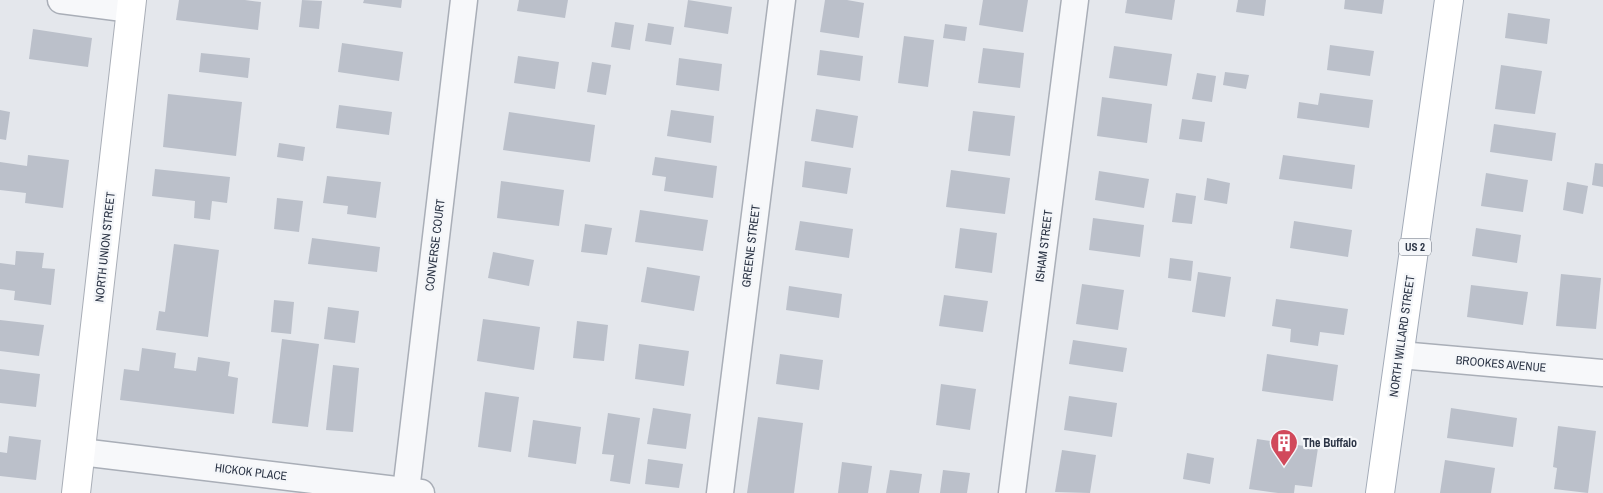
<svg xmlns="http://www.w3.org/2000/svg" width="1603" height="493" font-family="'Archivo Narrow',sans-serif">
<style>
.building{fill:#bbc0ca}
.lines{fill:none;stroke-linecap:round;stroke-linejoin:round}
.street-casing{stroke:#a9aeb7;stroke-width:29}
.secondary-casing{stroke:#a9aeb7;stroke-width:30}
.primary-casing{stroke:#a3abb8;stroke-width:30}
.street{stroke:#f7f8fa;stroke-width:26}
.secondary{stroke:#fff;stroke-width:28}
.primary{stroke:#fff;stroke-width:28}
.labels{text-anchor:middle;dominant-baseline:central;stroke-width:4.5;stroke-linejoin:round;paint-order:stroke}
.shield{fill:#f4f6f9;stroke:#676e7b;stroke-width:1}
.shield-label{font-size:11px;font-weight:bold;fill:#2b3445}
.street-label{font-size:12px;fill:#2b3445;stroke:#f4f6f9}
.poi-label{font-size:12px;font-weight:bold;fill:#2b3445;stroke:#f4f6f9;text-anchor:start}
</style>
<rect width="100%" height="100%" fill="#e4e7ec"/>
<g class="building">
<path d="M179,0H245L261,2L258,30L176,20Z"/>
<path d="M302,0L322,1L319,29L299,27Z"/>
<path d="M364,0H402L401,8L363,3Z"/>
<path d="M519,0H568L565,18L517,11Z"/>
<path d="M688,0L732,7L728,34L684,27Z"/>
<path d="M825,0H847L864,3L859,38L820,32Z"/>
<path d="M983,0H1028L1023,32L979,25Z"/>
<path d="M1127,0H1175L1172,20L1125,13Z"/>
<path d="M1238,0H1266L1264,16L1236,12Z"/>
<path d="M1345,0H1384L1382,14L1344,9Z"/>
<path d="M1508,13L1550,19L1547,44L1505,38Z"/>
<path d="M615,22L634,25L630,50L611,47Z"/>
<path d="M648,23L674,27L671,45L645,41Z"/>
<path d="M945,24L967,27L965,41L943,38Z"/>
<path d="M33,29L92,38L88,67L29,59Z"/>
<path d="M904,36L934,40L928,87L898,83Z"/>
<path d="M342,43L403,52L399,81L338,72Z"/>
<path d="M1330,45L1374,51L1370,76L1327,70Z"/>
<path d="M1114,46L1172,54L1167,86L1109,78Z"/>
<path d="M983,48L1024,53L1020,88L978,83Z"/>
<path d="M820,50L863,56L860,81L817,75Z"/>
<path d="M201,53L250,58L248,78L199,72Z"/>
<path d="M518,56L559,62L555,89L514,83Z"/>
<path d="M679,58L722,64L719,91L676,85Z"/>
<path d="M592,62L611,65L606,95L587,92Z"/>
<path d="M1501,65L1542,71L1535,114L1495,109Z"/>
<path d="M1225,72L1249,75L1246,89L1223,85Z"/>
<path d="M1197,73L1216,76L1212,102L1192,99Z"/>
<path d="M1320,93L1373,100L1369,128L1297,118L1299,102L1318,105Z"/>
<path d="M168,94L242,102L236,156L163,147Z"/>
<path d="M1102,97L1152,104L1147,143L1097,136Z"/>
<path d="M339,105L392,112L389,135L336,128Z"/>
<path d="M816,109L858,116L853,148L811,141Z"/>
<path d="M0,110L10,112L6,140L0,139Z"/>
<path d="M671,110L714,116L711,143L667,136Z"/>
<path d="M973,111L1015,116L1010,156L968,151Z"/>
<path d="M509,112L595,125L590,162L503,150Z"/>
<path d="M1182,119L1205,122L1202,142L1179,139Z"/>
<path d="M1494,124L1556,133L1552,161L1490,152Z"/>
<path d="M279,143L305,147L303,161L277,157Z"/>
<path d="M28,155L69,160L63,208L25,203L26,193L0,190V162L27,166Z"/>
<path d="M1283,155L1355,165L1352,189L1279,179Z"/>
<path d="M655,157L717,166L713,198L664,191L666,177L652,175Z"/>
<path d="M805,161L851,168L847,194L802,187Z"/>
<path d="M1595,163L1603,164V187L1592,185Z"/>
<path d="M155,169L230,177L227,203L212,201L210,220L194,218L195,201L152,196Z"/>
<path d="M951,170L1010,178L1005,214L946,207Z"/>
<path d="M1099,171L1149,179L1144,208L1095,200Z"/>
<path d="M1486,173L1528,180L1523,212L1481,206Z"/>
<path d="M327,176L381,182L376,218L347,214L348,206L323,203Z"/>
<path d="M1207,178L1230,183L1227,204L1204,200Z"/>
<path d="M501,181L564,190L559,226L497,218Z"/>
<path d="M1567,182L1588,186L1583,214L1563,210Z"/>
<path d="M1176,193L1196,196L1192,224L1172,222Z"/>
<path d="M277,198L303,201L299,232L274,229Z"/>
<path d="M640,210L708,220L703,251L635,242Z"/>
<path d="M1093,218L1144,225L1140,257L1089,250Z"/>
<path d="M800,221L853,229L849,258L795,250Z"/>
<path d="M1294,221L1352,230L1348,257L1290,248Z"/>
<path d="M585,224L612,228L607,255L581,252Z"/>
<path d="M960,228L997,233L992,273L955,268Z"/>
<path d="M1476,228L1521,235L1517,263L1472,256Z"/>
<path d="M312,238L380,247L377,272L308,264Z"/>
<path d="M174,244L219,250L208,337L156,330L159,311L165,312Z"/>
<path d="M16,251L44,253L42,268L55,269L51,305L14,300L15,291L0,289V263L15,265Z"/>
<path d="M493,252L534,260L529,286L488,278Z"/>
<path d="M1170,258L1193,261L1191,281L1168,278Z"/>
<path d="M647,267L700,276L694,311L641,302Z"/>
<path d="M1198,272L1231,277L1225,317L1192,312Z"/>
<path d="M1561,274L1601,278L1596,329L1556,326Z"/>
<path d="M1082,284L1124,290L1118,330L1076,324Z"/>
<path d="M1471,285L1528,292L1523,325L1467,317Z"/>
<path d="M789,286L842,294L839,318L786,310Z"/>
<path d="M944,295L988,301L983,332L939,326Z"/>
<path d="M1276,299L1348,309L1344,335L1320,332L1318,346L1290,342L1291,329L1272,326Z"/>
<path d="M274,300L294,302L291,334L271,332Z"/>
<path d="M328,307L359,311L355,343L324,339Z"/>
<path d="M483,319L540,327L534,370L477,361Z"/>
<path d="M0,320L44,325L39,356L0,351Z"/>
<path d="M577,321L608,325L604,361L573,358Z"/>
<path d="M282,339L319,344L308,427L272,423Z"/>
<path d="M1073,340L1127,348L1123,372L1069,364Z"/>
<path d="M639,344L689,351L684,386L635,379Z"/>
<path d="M142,348L176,353L174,368L196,371L198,357L230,362L228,376L238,378L234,414L120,400L124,369L139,371Z"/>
<path d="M780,354L823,360L819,390L776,384Z"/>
<path d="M1267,354L1338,365L1333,401L1262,391Z"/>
<path d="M333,365L359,368L353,432L326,430Z"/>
<path d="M0,369L40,374L36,407L0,403Z"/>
<path d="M941,384L976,389L970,430L936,425Z"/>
<path d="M485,392L519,397L511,452L478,447Z"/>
<path d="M1069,396L1117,403L1112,437L1064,430Z"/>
<path d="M653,408L691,414L686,449L647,444Z"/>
<path d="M1451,408L1517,418L1513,447L1447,438Z"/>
<path d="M608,413L640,418L630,484L610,481L614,455L602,454Z"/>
<path d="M758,417L803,423L794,493H747Z"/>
<path d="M533,420L581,427L576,464L528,457Z"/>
<path d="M1558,426L1596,431L1588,493L1554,489L1557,468L1553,467Z"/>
<path d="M9,436L41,440L36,480L0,476V452L7,453Z"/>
<path d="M1257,439L1318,448L1312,487L1295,485L1294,493H1278L1249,489Z"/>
<path d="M1062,450L1096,455L1090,493L1055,492Z"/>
<path d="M1187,453L1214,458L1210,484L1183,479Z"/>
<path d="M648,459L683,464L679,488L645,484Z"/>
<path d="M1445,460L1495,468L1491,493H1440Z"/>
<path d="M842,462L872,466L868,493H838Z"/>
<path d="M890,470L922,474L919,493H886Z"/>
<path d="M943,470L970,473L967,493H940Z"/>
</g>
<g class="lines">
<defs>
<g id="street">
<path d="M61,0L131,9"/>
<path d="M1400,355L1603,373"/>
<path d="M81,452L421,493"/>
<path d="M406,491L464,0"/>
<path d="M720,493L782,0"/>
<path d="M1012,493L1075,0"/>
</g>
<path id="secondary" d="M76,493L132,0"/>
<path id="primary" d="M1380,493L1449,0"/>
</defs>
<use href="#street" class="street-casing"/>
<use href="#secondary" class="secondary-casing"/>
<use href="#primary" class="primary-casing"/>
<use href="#street" class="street"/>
<use href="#secondary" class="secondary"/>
<use href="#primary" class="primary"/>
</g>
<defs>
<symbol id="building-pin" viewBox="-11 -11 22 30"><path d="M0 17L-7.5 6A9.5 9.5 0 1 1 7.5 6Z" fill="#d1495b" stroke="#f4f6f9"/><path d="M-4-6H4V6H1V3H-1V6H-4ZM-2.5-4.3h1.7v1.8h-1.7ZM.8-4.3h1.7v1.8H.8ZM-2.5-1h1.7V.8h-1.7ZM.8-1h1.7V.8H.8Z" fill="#fff"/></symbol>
</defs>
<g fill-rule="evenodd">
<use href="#building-pin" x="1268" y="427" width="32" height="43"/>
</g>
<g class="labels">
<rect class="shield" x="1399" y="238.5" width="32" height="17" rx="4"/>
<g class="shield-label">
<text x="1415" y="247">US 2</text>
</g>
<g class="street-label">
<text transform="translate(435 245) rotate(-83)">CONVERSE COURT</text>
<text transform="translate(751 246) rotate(-83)">GREENE STREET</text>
<text transform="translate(1044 246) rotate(-83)">ISHAM STREET</text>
<text transform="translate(105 247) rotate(-84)">NORTH UNION STREET</text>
<text transform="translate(1402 336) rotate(-82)">NORTH WILLARD STREET</text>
<text transform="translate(1501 364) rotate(5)">BROOKES AVENUE</text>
<text transform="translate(251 472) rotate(7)">HICKOK PLACE</text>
</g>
<g class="poi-label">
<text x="1303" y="443">The Buffalo</text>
</g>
</g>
</svg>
